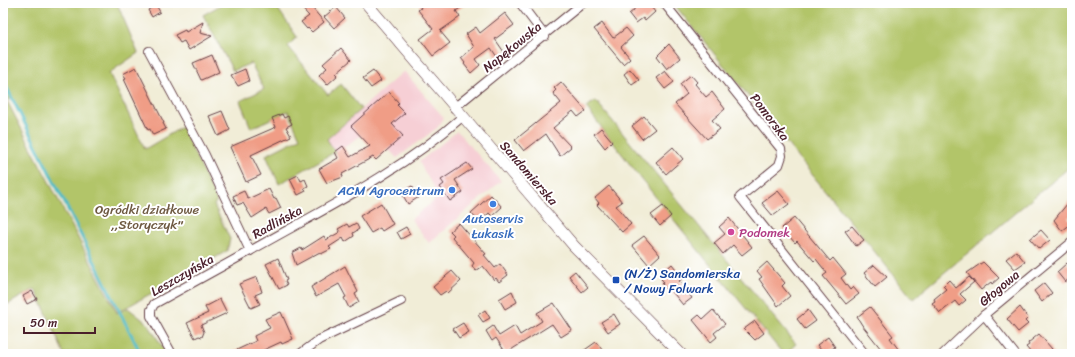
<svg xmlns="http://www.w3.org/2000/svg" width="1075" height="357" font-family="Sriracha,sans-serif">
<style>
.built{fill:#f6cfd5}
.green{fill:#b2c569;stroke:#7e724a}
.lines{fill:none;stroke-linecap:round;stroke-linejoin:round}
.stream{stroke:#4fbcc8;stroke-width:3}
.building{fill:#f09d86}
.street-casing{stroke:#633e45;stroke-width:10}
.secondary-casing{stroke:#633e45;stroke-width:12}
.street{stroke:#fff;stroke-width:8}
.secondary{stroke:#fff;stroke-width:11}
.shop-dot{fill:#3f7fe0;stroke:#fff;stroke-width:1.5}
.hotel-dot{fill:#d1479c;stroke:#fff;stroke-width:1.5}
.transit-dot{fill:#1a4fb4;stroke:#fff;stroke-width:1.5}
.labels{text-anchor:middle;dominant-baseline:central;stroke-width:4;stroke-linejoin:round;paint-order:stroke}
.street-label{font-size:13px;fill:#4a1f2b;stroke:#fff}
.shop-label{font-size:13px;fill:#366cbe;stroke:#fff;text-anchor:end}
.park-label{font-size:13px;fill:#6e5941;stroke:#fff}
.hotel-label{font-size:13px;fill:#b23c85;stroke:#fff;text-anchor:start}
.transit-label{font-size:13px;fill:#164399;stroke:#fff;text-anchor:start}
</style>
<rect width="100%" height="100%" fill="#fff"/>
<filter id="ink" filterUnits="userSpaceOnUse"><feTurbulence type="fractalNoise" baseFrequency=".025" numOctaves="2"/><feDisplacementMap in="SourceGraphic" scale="8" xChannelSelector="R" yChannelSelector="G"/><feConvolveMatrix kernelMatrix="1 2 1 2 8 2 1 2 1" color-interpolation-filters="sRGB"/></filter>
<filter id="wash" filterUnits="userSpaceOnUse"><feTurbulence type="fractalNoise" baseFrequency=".012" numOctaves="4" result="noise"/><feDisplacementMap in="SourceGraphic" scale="16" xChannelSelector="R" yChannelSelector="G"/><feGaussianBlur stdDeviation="0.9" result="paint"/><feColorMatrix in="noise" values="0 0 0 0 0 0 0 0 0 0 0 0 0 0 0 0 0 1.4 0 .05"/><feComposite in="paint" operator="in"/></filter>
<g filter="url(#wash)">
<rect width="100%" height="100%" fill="#f1edd7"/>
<g class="built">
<path d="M404,71L444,118L437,128L397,158L388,149L381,156L361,136L335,152L327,139Z"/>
<path d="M457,131L501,181L429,243L411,219L439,197L419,162Z"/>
</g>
<g class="green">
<path d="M3,3H117L138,53L109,73L145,149L182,127L217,201L214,205L230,239L227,251L118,312L12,98L7,101L117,313L128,308L148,324L167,354H64L50,321L35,289L3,307Z"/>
<path d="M224,3H274L297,37L288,46L328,95L341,84L361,109L327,139L335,152L279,184L266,155L300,138L288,111L251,128L240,101L264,89L251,63L233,71L203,15Z"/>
<path d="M673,3H1072V165L913,299Z"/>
<path d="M596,101L796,344L785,354H783C716,272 649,191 586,107Z"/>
</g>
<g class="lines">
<path class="stream" d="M3,80L141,354"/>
</g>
<g id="blocks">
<g class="building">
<path d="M297,3H308L324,22L312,32L308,28L307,29L301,22L309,16Z"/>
<path d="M418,3H467L456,11L460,17L440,31L450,43L433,56L420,39L433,29L418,10L421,8Z"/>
<path d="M634,3H648L655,12L645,21L643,18L636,23L629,14L634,10Z"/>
<path d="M156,5L160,12L152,17L148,10Z"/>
<path d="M336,7L345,18L334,28L324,17Z"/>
<path d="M505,13L514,25L495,39L504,52L497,57L491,48L476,59L480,65L471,73L464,64L465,63L461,58L474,47L466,34L476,27L480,33Z"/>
<path d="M203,22L200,33L212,36L189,50L184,41L180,43L175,35L185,30L186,32Z"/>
<path d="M602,23L613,38L626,28L633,36L621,47L630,58L623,64L594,29Z"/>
<path d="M669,44L680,58L667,69L657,56Z"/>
<path d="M341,48L351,60L336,73L338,75L327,85L319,75L327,68L323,64Z"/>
<path d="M212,55L219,72L201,80L193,63Z"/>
<path d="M136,67L164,123H163L166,129L153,135L150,129L148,130L124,79L126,78L123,74Z"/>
<path d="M245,69L249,81L238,86L231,75Z"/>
<path d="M630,69L639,80L632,85L624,74Z"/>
<path d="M373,71L381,81L371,88L363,78Z"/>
<path d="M665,71L674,82L665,89L656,78Z"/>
<path d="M691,75L697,82L695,84L706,97L712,92L725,109L712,120L720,129L707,139L675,104L687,94L680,84Z"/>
<path d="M561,82L586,111L578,117L573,111L553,128L571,147L560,156L546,134L524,151L515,140L561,103L553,93L556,90L554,88Z"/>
<path d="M389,92L399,103L397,105L405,113L392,124L403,136L376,160L373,157L342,174L343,177L327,183L319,169L338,158L335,152L343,146L350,157L370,146L351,126Z"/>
<path d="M222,111L230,130L218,136L209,116Z"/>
<path d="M282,114L284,118L288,116L292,124L286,127L291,136L251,155L261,175L246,182L230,147L276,127L272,118Z"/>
<path d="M644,116L655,129L642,139L632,126Z"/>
<path d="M601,128L612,141L605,148L594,134Z"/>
<path d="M673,147L683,159L666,174L656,162Z"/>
<path d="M467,163L472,169L455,180L463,192L450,201L440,187L444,184L441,180Z"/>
<path d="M298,175L301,181L305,179L308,186L304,188L306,191L298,195L290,179Z"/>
<path d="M412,186L419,197L408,204L401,192Z"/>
<path d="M609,186L622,202L616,206L631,224L622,232L597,205L599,203L595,198Z"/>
<path d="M269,189L274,199L276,198L281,208L269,214L266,209L252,218L243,203L237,205L233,196L244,191L248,199Z"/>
<path d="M778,191L789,204L773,216L762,203Z"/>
<path d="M491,195L502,207L492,216L489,213L479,222L471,213Z"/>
<path d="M1072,198V215L1068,218L1072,223L1062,231L1054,220Z"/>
<path d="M381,203L393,224L382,231L380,228L371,233L360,216Z"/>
<path d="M663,206L671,216L660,226L651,215Z"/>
<path d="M729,218L752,247L742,255L733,245L723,254L714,243L725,234L719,227Z"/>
<path d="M794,218L830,261L833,258L846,274L841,278L850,290L853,287L859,294L846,304L823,276L827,273L816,259L814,261L797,241L795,243L782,228Z"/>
<path d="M356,223L359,229L353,233L354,236L345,242L343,238L329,247L331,249L321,254L320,252L296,265L292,253L301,248L302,250L324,236L326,240L340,232L338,229L347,224L349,227Z"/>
<path d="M459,223L486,254L484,255L495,268L500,264L508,275L499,282L496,278L494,280L483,266L476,271L472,266L474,263L452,237L454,235L450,231Z"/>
<path d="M852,226L864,240L856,246L845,231Z"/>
<path d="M406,227L410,234L401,239L397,232Z"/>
<path d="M1041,230L1050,240L1039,249L1030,239Z"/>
<path d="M644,236L660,255L649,265L632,245Z"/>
<path d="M1016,251L1025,262L1015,269L1006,259Z"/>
<path d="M278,258L287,280L285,281L287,285L279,289L266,264Z"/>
<path d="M767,262L785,283L782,286L790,296L778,306L759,279L762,277L757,271Z"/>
<path d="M983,262L999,278L992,284L991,282L981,290L967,273Z"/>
<path d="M1067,263L1072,270V277L1065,282L1057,272Z"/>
<path d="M672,264L683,278L679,281L692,298L683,305L670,289L667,291L662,284L664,282L661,279L666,275L663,272Z"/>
<path d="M874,265L887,277L875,287L864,273Z"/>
<path d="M345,266L358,292L355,294L359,302L349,308L344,298L346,297L339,284L316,297L311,287Z"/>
<path d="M452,271L461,281L448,293L446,291L440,295L433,287Z"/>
<path d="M575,271L588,287L582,292L569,276Z"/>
<path d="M257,277L262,292L255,295L260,304L251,308L239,284Z"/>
<path d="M969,277L974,282L960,294L966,300L959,306L955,301L940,313L932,303L935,301L934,299L946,289L943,286L949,280L956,288Z"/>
<path d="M1044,283L1052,293L1042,302L1034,291Z"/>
<path d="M32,291L37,299L27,304L23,296Z"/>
<path d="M512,291L517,302L505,309L499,299Z"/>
<path d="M220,299L227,313L201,325L204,332L202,337L199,336L195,338L187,323L208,313L205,307Z"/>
<path d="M554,303L572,330L561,337L552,324L506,353L496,338L492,341L486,331L493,326L499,336L515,326L520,335L542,321L537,313Z"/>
<path d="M870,307L893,336L890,338L902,354H885L862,325L857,317Z"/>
<path d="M1020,307L1028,318L1025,321L1028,324L1018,332L1007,319Z"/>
<path d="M485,310L490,318L483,322L478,315Z"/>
<path d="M713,310L725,324L714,333L717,337L711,342L693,320L699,315L703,319Z"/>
<path d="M808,310L816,321L805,329L797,319Z"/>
<path d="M281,312L293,339L282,344L281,342L255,354H228L256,341L254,336L270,328L265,319Z"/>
<path d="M614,314L620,324L608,332L601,322Z"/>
<path d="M755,321L764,333L755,340L744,329Z"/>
<path d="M463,323L469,332L459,338L453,329Z"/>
<path d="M1039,334L1052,349L1051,350L1055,354H1032L1026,347L1029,345L1028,343Z"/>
<path d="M828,337L835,347L824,354L817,345Z"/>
<path d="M596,342L603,351L599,354H579Z"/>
</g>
</g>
</g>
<g filter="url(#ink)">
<use href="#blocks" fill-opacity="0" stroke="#633e45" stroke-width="1"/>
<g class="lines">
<defs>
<g id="street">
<path d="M520,3L545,36"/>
<path d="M664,3L781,149L782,156L779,165L740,197L865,354"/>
<path d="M149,51L205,155L250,251C322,210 399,173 462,117"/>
<path d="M454,108L583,3"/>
<path d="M984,315L1015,354"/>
<path d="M172,354L151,316V310L154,304L250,251"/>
<path d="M300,354L319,340L401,301"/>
<path d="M943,354L984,315L1072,242"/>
</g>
<path id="secondary" d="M366,3L574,246L681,354"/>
</defs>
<use href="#street" class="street-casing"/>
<use href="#secondary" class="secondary-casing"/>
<use href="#street" class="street"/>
<use href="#secondary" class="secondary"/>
</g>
</g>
<g class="shop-dot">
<circle cx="452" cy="190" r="4"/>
<circle cx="493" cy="204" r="4"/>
</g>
<circle class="hotel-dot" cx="731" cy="232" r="4"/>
<rect class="transit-dot" x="612" y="276" width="8" height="8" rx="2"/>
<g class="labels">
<g class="street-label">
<text transform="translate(512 47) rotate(-39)">Napękowska</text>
<text transform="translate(770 117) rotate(53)">Pomorska</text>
<text transform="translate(529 173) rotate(49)">Sandomierska</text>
<text transform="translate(277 222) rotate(-29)">Radlińska</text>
<text transform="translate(182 275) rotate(-30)">Leszczyńska</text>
<text transform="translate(999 288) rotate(-40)">Głogowa</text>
</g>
<g class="shop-label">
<text x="444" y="190">ACM Agrocentrum</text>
<text x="493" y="218" text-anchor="middle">Autoservis<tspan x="493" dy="15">Łukasik</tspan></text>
</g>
<g class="park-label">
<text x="147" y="209">Ogródki działkowe<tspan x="147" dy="15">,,Storyczyk"</tspan></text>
</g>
<g class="hotel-label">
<text x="739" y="232">Podomek</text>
</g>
<g class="transit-label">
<text x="624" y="273">(N/Ż) Sandomierska<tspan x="624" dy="15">/ Nowy Folwark</tspan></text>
</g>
</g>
<rect width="1075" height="357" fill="none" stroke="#fff" stroke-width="16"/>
<path d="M24 327v6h71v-6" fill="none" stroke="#4a1f2b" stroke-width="2"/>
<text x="30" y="327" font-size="12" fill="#4a1f2b" stroke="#ffffff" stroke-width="3" paint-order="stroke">50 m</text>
</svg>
